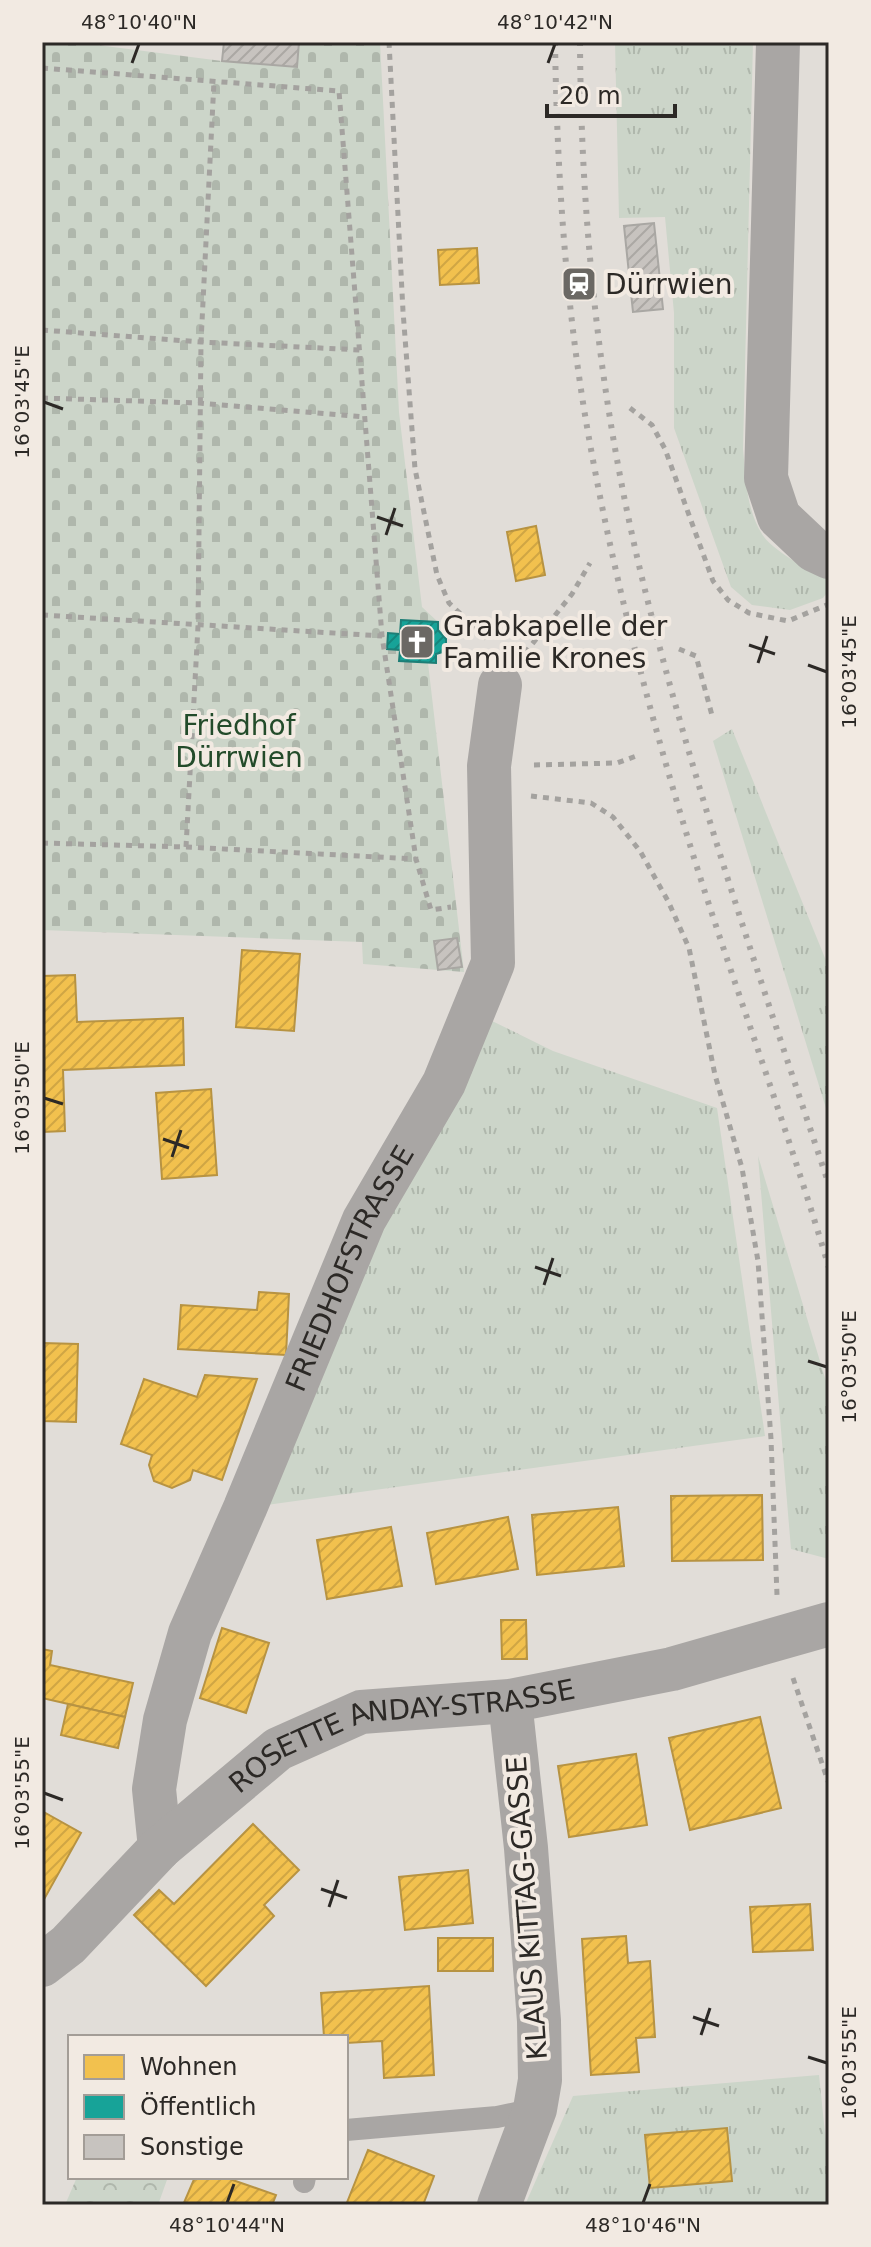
<svg xmlns="http://www.w3.org/2000/svg" width="871" height="2247" font-family="'DejaVu Sans',sans-serif">
<style>
.grass{fill:url(#grass-tufts)}
.forest{fill:url(#forest-crowns)}
.cemetery{fill:url(#cemetery-stones)}
.homes{fill:url(#homes-hatch);stroke:#b79342;stroke-width:2}
.public{fill:url(#public-hatch);stroke:#1d7e76;stroke-width:2}
.building{fill:url(#building-hatch);stroke:#a9a7a3;stroke-width:2}
.lines{fill:none;stroke-linecap:round;stroke-linejoin:round}
.path{stroke:#a4a29f;stroke-width:5;stroke-dasharray:6 6;stroke-linecap:butt}
.lane{stroke:#a9a6a4;stroke-width:22}
.street{stroke:#a9a6a4;stroke-width:44}
.rail{stroke:#a7a4a1;stroke-width:6;stroke-dasharray:4 8;stroke-linecap:butt}
.ticks{fill:none;stroke:#2c2926;stroke-width:3}
.labels{text-anchor:middle;dominant-baseline:central;stroke-width:8;stroke-linejoin:round;paint-order:stroke}
.poi-label{font-size:28px;fill:#2c2926;stroke:#f2eae2;text-anchor:start}
.park-label{font-size:28px;fill:#234b2a;stroke:#f2eae2}
.street-label{font-size:28px;fill:#2c2926;stroke:#f2eae2}
.neatline{fill:none;stroke:#2c2926;stroke-width:3}
.ticks-label{font-size:20px;text-anchor:middle;fill:#2c2926}
</style>
<defs>
<pattern id="grass-tufts" width="24" height="20" patternUnits="userSpaceOnUse" patternTransform="scale(2)"><rect width="24" height="20" fill="#ccd5c9"/><path d="M3 7l-1-3M5 7V3M7 7l1-3M15 17l-1-3M17 17v-4M19 17l1-3" fill="none" stroke="#afb7ac"/></pattern>
<pattern id="forest-crowns" width="20" height="18" patternUnits="userSpaceOnUse" patternTransform="scale(2)"><rect width="20" height="18" fill="#ccd5c9"/><path d="M2 6a3 3 0 1 1 6 0M12 15a3 3 0 1 1 6 0" fill="none" stroke="#afb7ac"/></pattern>
<pattern id="cemetery-stones" width="16" height="16" patternUnits="userSpaceOnUse" patternTransform="scale(2)"><rect width="16" height="16" fill="#ccd5c9"/><path d="M2 7V4a2 2 0 0 1 4 0v3zM10 15v-3a2 2 0 0 1 4 0v3z" fill="#afb7ac"/></pattern>
<pattern id="homes-hatch" width="6" height="6" patternUnits="userSpaceOnUse" patternTransform="scale(2)"><rect width="6" height="6" fill="#f2c14e"/><path d="M-1 1l2-2M0 6l6-6M5 7l2-2" fill="none" stroke="#d0a644"/></pattern>
<pattern id="public-hatch" width="6" height="6" patternUnits="userSpaceOnUse" patternTransform="scale(2)"><rect width="6" height="6" fill="#17a398"/><path d="M-1 1l2-2M0 6l6-6M5 7l2-2" fill="none" stroke="#15857c"/></pattern>
<pattern id="building-hatch" width="6" height="6" patternUnits="userSpaceOnUse" patternTransform="scale(2)"><rect width="6" height="6" fill="#c7c3bf"/><path d="M-1 1l2-2M0 6l6-6M5 7l2-2" fill="none" stroke="#aba8a4"/></pattern>
</defs>
<rect width="100%" height="100%" fill="#e1ddd8"/>
<g class="grass">
<path d="M615,42H753L743,449C746,478 746,509 762,534C771,550 812,572 829,579V590L823,598L790,610L752,605L731,587L674,428V313L665,217L619,218Z"/>
<path d="M732,729L829,968V1118L713,741Z"/>
<path d="M486,1018L553,1051L717,1108L765,1436L245,1508Z"/>
<path d="M758,1156L829,1391V1559L791,1549Z"/>
<path d="M819,2075L829,2172V2205H525L573,2096Z"/>
</g>
<path class="forest" d="M77,2177H168L158,2205H65Z"/>
<path class="cemetery" d="M42,42H74L222,61L224,42H380L399,412L422,607L438,622V630L446,639L443,652L436,655V663H428L464,972L363,964L362,942L42,930Z"/>
<g class="homes">
<path d="M477,248L479,283L440,285L438,250Z"/>
<path d="M536,526L545,575L516,581L507,532Z"/>
<path d="M242,950L300,954L294,1031L236,1027Z"/>
<path d="M75,975L77,1022L183,1018L184,1065L63,1070L65,1131L42,1132V976Z"/>
<path d="M211,1089L217,1175L162,1179L156,1093Z"/>
<path d="M259,1292L289,1294L286,1355L178,1349L181,1305L257,1310Z"/>
<path d="M42,1343L78,1344L76,1422L42,1421Z"/>
<path d="M205,1375L257,1379L222,1480L193,1470L190,1480L172,1488L154,1481L149,1465L152,1455L121,1444L144,1379L197,1397Z"/>
<path d="M762,1495L763,1560L672,1561L671,1496Z"/>
<path d="M618,1507L624,1566L537,1575L532,1515Z"/>
<path d="M508,1517L518,1569L436,1584L427,1533Z"/>
<path d="M391,1527L402,1586L327,1599L317,1540Z"/>
<path d="M501,1620H526L527,1659H502Z"/>
<path d="M222,1628L269,1643L246,1713L200,1698Z"/>
<path d="M42,1649L52,1651L50,1665L133,1683L125,1717L42,1698Z"/>
<path d="M68,1704L125,1717L118,1748L61,1735Z"/>
<path d="M760,1717L781,1808L690,1830L669,1738Z"/>
<path d="M636,1754L647,1825L569,1837L558,1766Z"/>
<path d="M42,1811L81,1833L42,1903Z"/>
<path d="M253,1824L299,1870L264,1905L274,1916L206,1986L134,1915L159,1890L174,1904Z"/>
<path d="M468,1870L473,1923L405,1930L399,1877Z"/>
<path d="M810,1904L813,1950L753,1952L750,1907Z"/>
<path d="M626,1936L628,1963L650,1961L655,2037L636,2038L639,2072L591,2075L582,1939Z"/>
<rect x="438" y="1938" width="55" height="33"/>
<path d="M429,1986L434,2075L384,2078L382,2041L346,2043V2037H324L321,1993Z"/>
<path d="M727,2128L732,2181L650,2188L645,2135Z"/>
<path d="M368,2150L434,2176L423,2205H346Z"/>
<path d="M195,2177H224L276,2195L272,2205H183Z"/>
</g>
<path class="public" d="M401,620L438,622V630L446,639V645L443,652L436,654V663L399,661L400,650L387,649L388,633L400,634Z"/>
<g class="building">
<path d="M224,42H299L297,67L222,61Z"/>
<path d="M654,223L663,309L633,312L624,226Z"/>
<path d="M457,938L462,967L438,970L434,941Z"/>
</g>
<g class="lines">
<g class="path">
<path d="M389,42L403,311L415,469L437,575L449,603L490,642"/>
<path d="M42,68L339,91L382,636L416,859L431,910L451,907"/>
<path d="M42,330L201,342L360,350"/>
<path d="M42,398L199,403L365,417"/>
<path d="M630,408L652,425L665,449L713,581L728,600L749,613L788,621L829,604"/>
<path d="M42,615L382,636"/>
<path d="M679,649L696,656L713,719"/>
<path d="M525,653L572,594L590,563"/>
<path d="M534,765L617,763L639,755"/>
<path d="M531,796L591,803L613,817L640,851L668,901L689,948L715,1075L742,1168L758,1261L771,1439L777,1595"/>
<path d="M42,843L186,847L416,859"/>
<path d="M186,847L198,626L201,342L214,81"/>
<path d="M793,1678L829,1784"/>
</g>
<g class="lane">
<path d="M346,2130L497,2117L535,2109"/>
<path d="M304,2182L305,2177"/>
</g>
<g class="street">
<path d="M778,42L766,478L779,517L814,550L829,557"/>
<path id="s1" d="M160,1848L154,1789L165,1720L190,1633L245,1508L364,1220L444,1083L493,963L489,766L500,685"/>
<path id="s2" d="M42,1965L68,1945L160,1848L278,1749L361,1712L510,1701L672,1669L829,1624"/>
<path d="M499,2205L535,2109L540,2080L539,2021L526,1848L510,1701"/>
</g>
<g class="rail">
<path d="M555,42C557,169 565,296 586,421C607,544 637,665 672,785C719,948 781,1106 829,1268"/>
<path d="M580,42C581,224 600,408 644,586C694,789 763,987 829,1185"/>
</g>
</g>
<path class="ticks" d="M132,63L139,44M548,63L555,44M44,402L63,409M377,517L403,526M386,535L395,508M749,645L775,654M758,663L767,636M808,665L827,672M44,1098L63,1104M163,1139L189,1148M172,1157L181,1130M535,1267L561,1276M544,1285L553,1258M808,1361L827,1367M44,1793L63,1800M321,1889L347,1898M329,1907L338,1880M693,2017L719,2026M701,2035L710,2008M808,2057L827,2063M227,2203L234,2184M643,2203L650,2184"/>
<defs>
<symbol id="station-square" viewBox="-11 -11 22 22"><rect x="-9" y="-9" width="18" height="18" rx="4" fill="#6b6864" stroke="#f2eae2"/><path d="M-3-6H3Q5-6 5-4V2Q5 4 3 4L4.5 6H3L1.5 4h-3L-3 6H-4.5L-3 4Q-5 4-5 2V-4Q-5-6-3-6ZM-3.5-4v3h7v-3ZM-3.5 1v1.5H-2V1ZM2 1v1.5H3.5V1Z" fill="#fff"/></symbol>
<symbol id="church-square" viewBox="-11 -11 22 22"><rect x="-9" y="-9" width="18" height="18" rx="4" fill="#6b6864" stroke="#f2eae2"/><path d="M-1.2-6h2.4v3.5h3.3v2.4h-3.3V6h-2.4V-.1h-3.3v-2.4h3.3Z" fill="#fff"/></symbol>
</defs>
<g fill-rule="evenodd">
<use href="#station-square" x="559" y="264" width="40" height="40"/>
<use href="#church-square" x="397" y="622" width="40" height="40"/>
</g>
<g class="labels">
<g class="poi-label">
<text x="605" y="284">Dürrwien</text>
<text x="443" y="626">Grabkapelle der<tspan x="443" dy="32">Familie Krones</tspan></text>
</g>
<g class="park-label">
<text x="239" y="725">Friedhof<tspan x="239" dy="32">Dürrwien</tspan></text>
</g>
<g class="street-label">
<text stroke="none"><textPath href="#s1" startOffset="618">FRIEDHOFSTRASSE</textPath></text>
<text stroke="none"><textPath href="#s2" startOffset="444">ROSETTE ANDAY-STRASSE</textPath></text>
<text transform="translate(527 1908) rotate(-94)">KLAUS KITTAG-GASSE</text>
</g>
</g>
<rect width="871" height="2247" fill="none" stroke="#f2eae2" stroke-width="88"/>
<rect x="68" y="2035" width="280" height="144" fill="#f2eae2" stroke="#a39d97" stroke-width="2"/>
<rect x="84" y="2055" width="40" height="24" fill="#f2c14e" stroke="#a39d97" stroke-width="2"/>
<text x="140" y="2075" font-size="24" fill="#2c2926">Wohnen</text>
<rect x="84" y="2095" width="40" height="24" fill="#17a398" stroke="#a39d97" stroke-width="2"/>
<text x="140" y="2115" font-size="24" fill="#2c2926">Öffentlich</text>
<rect x="84" y="2135" width="40" height="24" fill="#c7c3bf" stroke="#a39d97" stroke-width="2"/>
<text x="140" y="2155" font-size="24" fill="#2c2926">Sonstige</text>
<path d="M547 104v12h128v-12" fill="none" stroke="#2c2926" stroke-width="4"/>
<text x="559" y="104" font-size="24" fill="#2c2926" stroke="#f2eae2" stroke-width="6" paint-order="stroke">20 m</text>
<rect x="44" y="44" width="783" height="2159" class="neatline"/>
<g class="ticks-label">
<text x="139" y="29">48°10'40"N</text>
<text x="555" y="29">48°10'42"N</text>
<text transform="translate(22 402) rotate(-90)" y="7">16°03'45"E</text>
<text transform="translate(849 672) rotate(-90)" y="7">16°03'45"E</text>
<text transform="translate(22 1098) rotate(-90)" y="7">16°03'50"E</text>
<text transform="translate(849 1367) rotate(-90)" y="7">16°03'50"E</text>
<text transform="translate(22 1793) rotate(-90)" y="7">16°03'55"E</text>
<text transform="translate(849 2063) rotate(-90)" y="7">16°03'55"E</text>
<text x="227" y="2232">48°10'44"N</text>
<text x="643" y="2232">48°10'46"N</text>
</g>
</svg>
